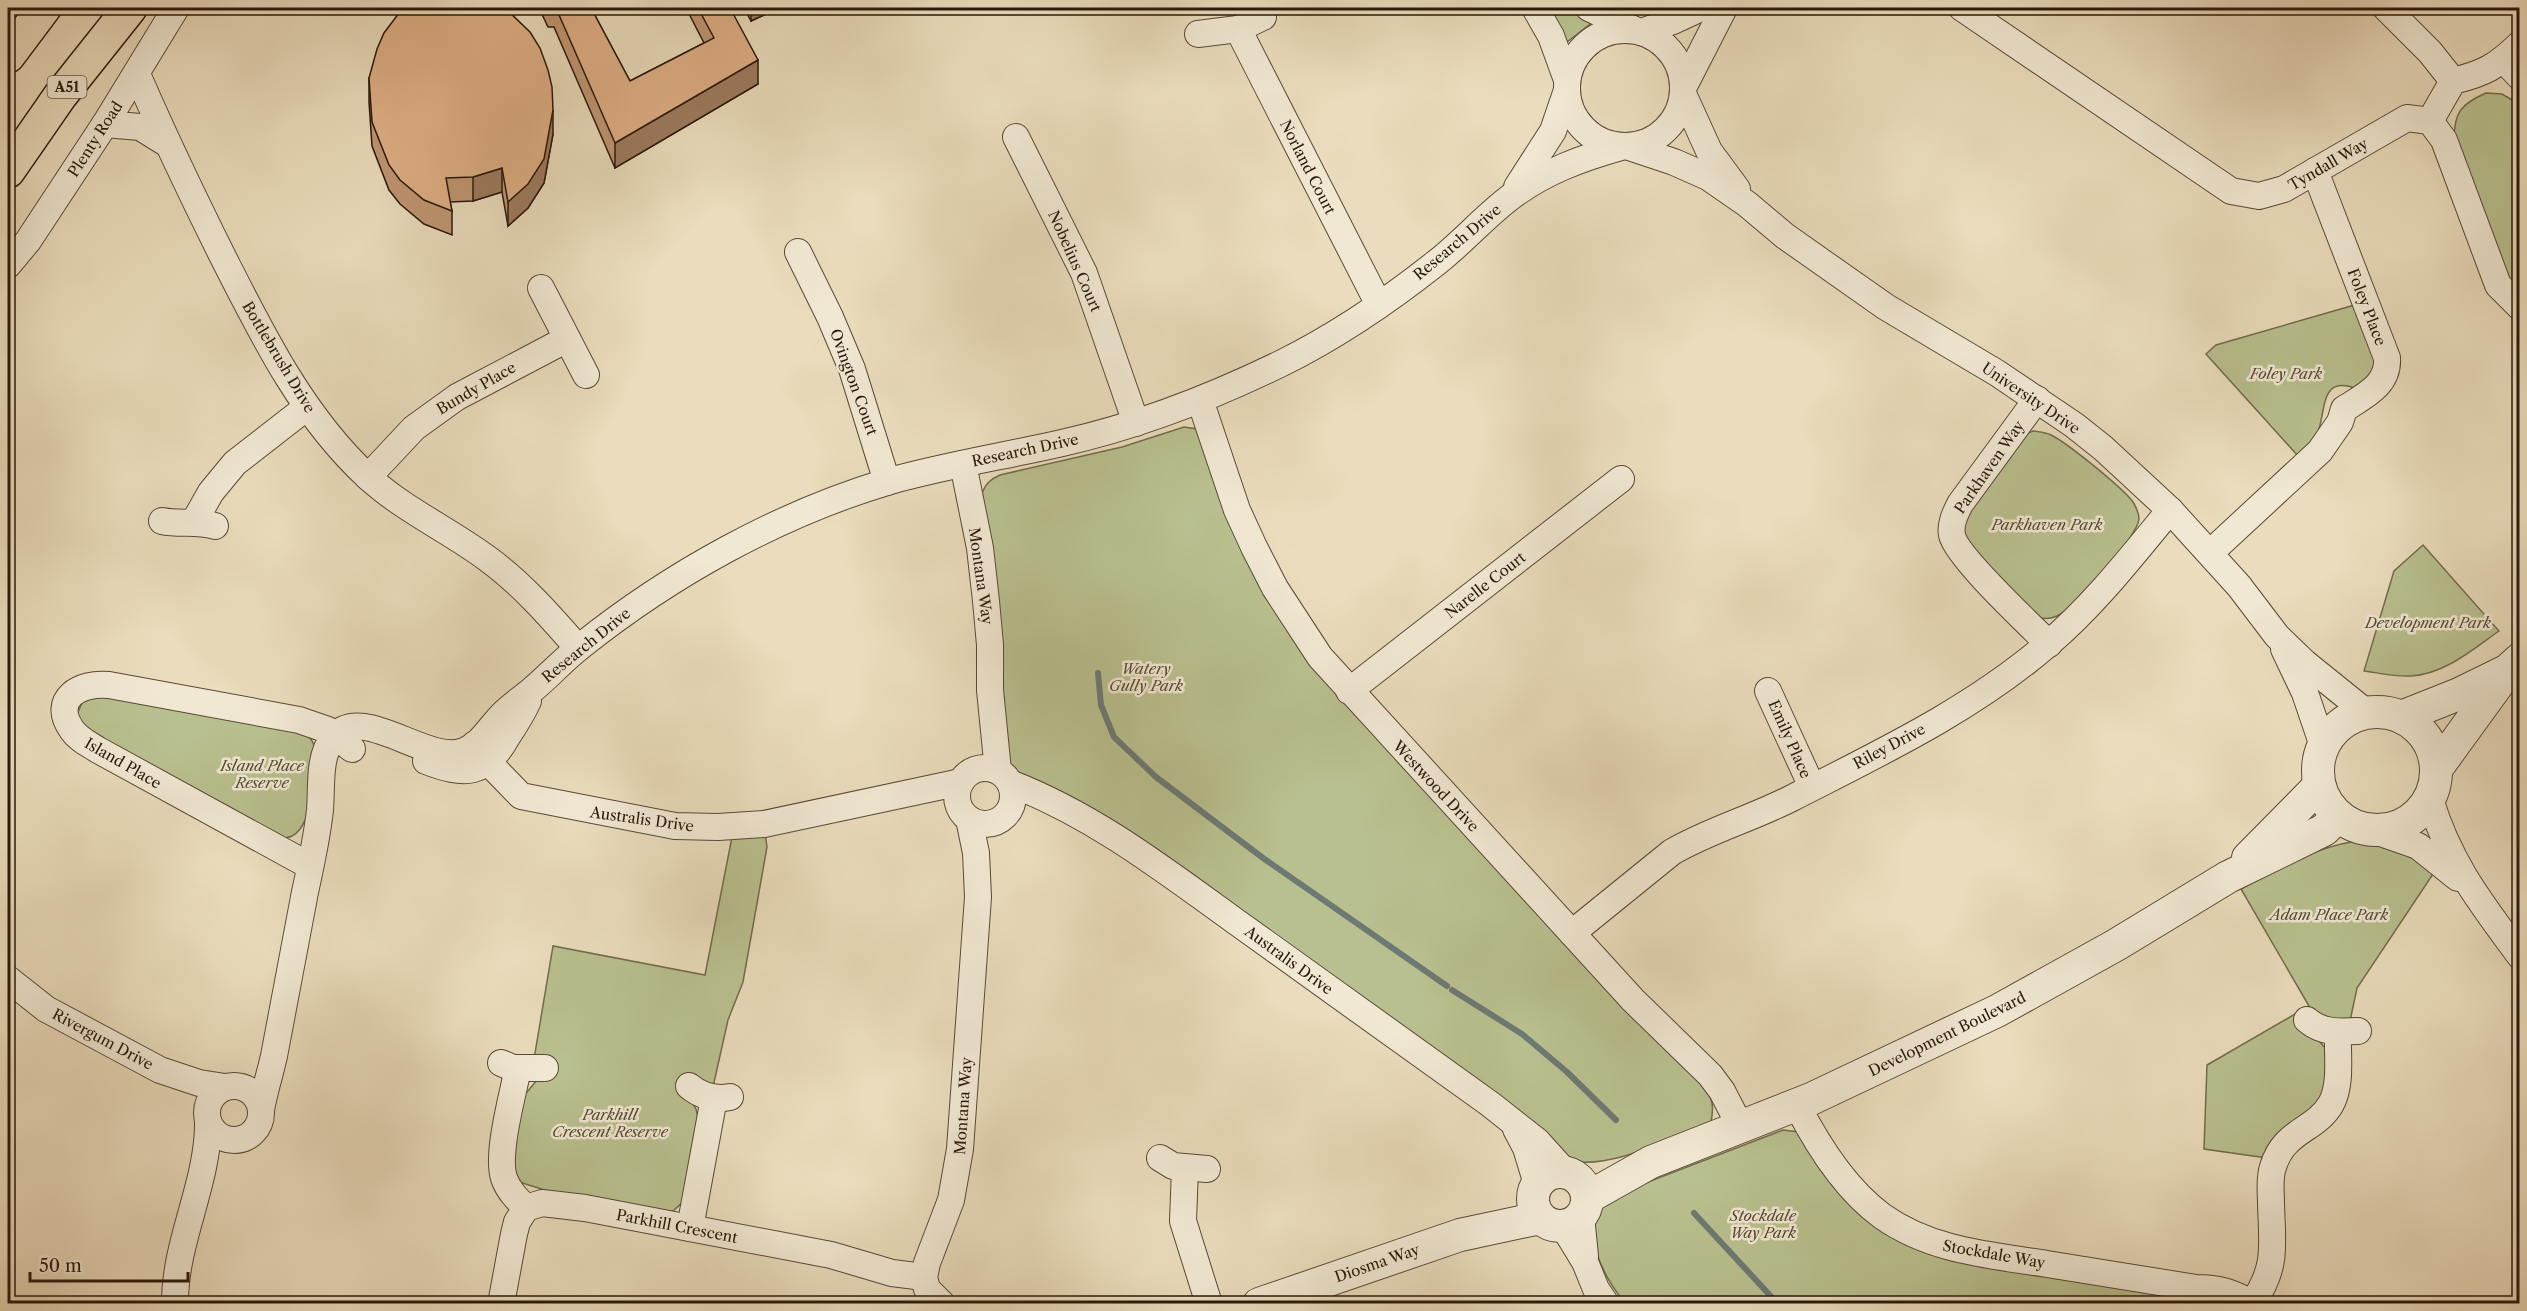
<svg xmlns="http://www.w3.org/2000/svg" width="2527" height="1311" font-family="'Libre Caslon Text',serif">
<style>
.green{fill:#b9c08f;stroke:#716c4d;stroke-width:1.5}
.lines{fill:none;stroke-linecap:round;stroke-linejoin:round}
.stream{stroke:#6d7973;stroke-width:6}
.minor-casing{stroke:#594937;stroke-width:28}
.tertiary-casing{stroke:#594937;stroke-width:34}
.trunk-casing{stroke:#29180b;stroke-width:36}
.minor{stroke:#f1e8d3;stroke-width:26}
.tertiary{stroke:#f1e8d3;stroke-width:32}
.trunk{stroke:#eadcbc;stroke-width:33}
.wall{fill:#c09673;stroke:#29180b;stroke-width:1.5}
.shaded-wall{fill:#9c7a5e;stroke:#29180b;stroke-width:1.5}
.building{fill:#dfaf86;stroke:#29180b;stroke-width:1.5}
.labels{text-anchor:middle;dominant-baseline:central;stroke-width:5;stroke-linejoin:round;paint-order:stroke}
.shield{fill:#f1e8d3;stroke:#655647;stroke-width:1.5}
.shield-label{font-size:14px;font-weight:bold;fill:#29180b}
.street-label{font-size:15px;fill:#29180b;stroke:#f1e8d3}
.park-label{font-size:15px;font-style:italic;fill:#544a33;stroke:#f1e8d3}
</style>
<rect width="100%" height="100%" fill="#eadcbc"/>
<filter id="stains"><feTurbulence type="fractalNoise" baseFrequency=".00333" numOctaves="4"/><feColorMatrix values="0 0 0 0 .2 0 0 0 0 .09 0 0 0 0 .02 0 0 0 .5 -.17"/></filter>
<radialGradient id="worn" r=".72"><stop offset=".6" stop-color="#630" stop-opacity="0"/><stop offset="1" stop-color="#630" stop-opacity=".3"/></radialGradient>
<g class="green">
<path d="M1543,8H1578L1594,21L1567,42Z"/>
<path d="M2486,93L2502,94L2519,104V299L2503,282L2454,140C2454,112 2461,104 2486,93Z"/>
<path d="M2358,304L2379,364L2359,390C2318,372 2327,413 2317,434C2314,442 2305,449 2298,456L2206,354L2216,345Z"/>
<path d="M1184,427L1197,429L1242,547L1704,1086C1713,1099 1714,1107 1711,1122C1671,1138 1605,1173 1564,1159L1014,774L1007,765L982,493C986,483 991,479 1000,475L1122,447Z"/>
<path d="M2033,431C2040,432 2045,432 2051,435C2066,442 2123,488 2133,502C2136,507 2139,513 2139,519C2138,536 2074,609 2057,616C2051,619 2046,619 2039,618C2017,596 1959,551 1963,519L2026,434Z"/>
<path d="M2423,545L2499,631C2473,649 2445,674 2411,676C2396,677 2379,673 2364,671L2394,571Z"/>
<path d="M96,693L307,734C315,743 318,753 318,765C317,778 309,818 300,829C295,836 289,838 280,839L85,733L77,714L83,701Z"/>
<path d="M765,833L767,847L743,982L728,1020L713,1087L690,1099L696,1109L699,1122L686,1199L672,1212L554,1193L519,1182L510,1162L522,1098L537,1080L534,1059L553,946L705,975L732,837Z"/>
<path d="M2356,841H2378L2437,868L2357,988L2350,1021L2319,1041L2326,1049L2325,1098L2267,1158L2204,1149L2207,1065L2309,1006L2241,889C2281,867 2310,849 2356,841Z"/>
<path d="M1783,1130L1799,1132L1885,1229L2176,1296L2171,1304H1845L1842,1301L1839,1304L1625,1303C1606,1280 1575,1227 1606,1201C1610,1197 1617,1195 1622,1192Z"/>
</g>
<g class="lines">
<g class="stream">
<path d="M1098,673L1101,705L1114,737L1156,777L1263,858L1447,986"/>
<path d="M1452,990L1522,1034L1567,1072L1616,1120"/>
<path d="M1694,1213L1778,1304"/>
</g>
<defs>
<g id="minor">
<path d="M1535,8L1551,36L1567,80"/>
<path d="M1589,8L1635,30"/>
<path d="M1962,8L2231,191L2259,196L2284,189L2407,118L2430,121L2444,140L2498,285L2520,307"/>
<path d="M2386,8L2430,52L2453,81"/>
<path d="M1238,29L1379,305"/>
<circle cx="1625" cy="88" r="58"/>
<path d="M1641,32L1673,21L1701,8"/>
<path d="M1198,34L1238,29L1263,17"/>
<path d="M2504,60L2520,77"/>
<path d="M137,74C164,136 193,197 224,259C263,336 303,417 368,477C404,510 449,530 488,559C522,584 550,616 578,648"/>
<path d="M1684,86L1724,8"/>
<path d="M1684,96L1709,151L1737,189"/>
<path d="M2430,121L2453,81C2485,73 2496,67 2520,44"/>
<path d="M105,124L140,127L166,143"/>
<path d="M1016,137L1084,273L1136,423"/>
<path d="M1629,147L1674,162L1708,177L1747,204L1785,236L1886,307L1997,373L2074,425L2103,448L2170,510L2239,586L2277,636L2305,663L2367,713"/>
<path d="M1517,187L1553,131L1567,90"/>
<path d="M798,252L830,317L852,369L887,482"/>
<path d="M8,265L28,241L105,124L176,8"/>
<path d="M541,288L586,375"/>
<path d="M2037,399L1960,504C1955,514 1950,524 1952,535C1956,556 2030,625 2049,644"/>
<path d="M1200,400L1237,510L1254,547L1275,588L1320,657L1633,1000L1710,1075L1722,1091L1741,1128"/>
<path d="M963,464L980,548L986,601L990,645V690L998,771"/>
<path d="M368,477L414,428L457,397L567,339"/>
<path d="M162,521C180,525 197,520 215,526"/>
<path d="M194,522L211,492L235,463L307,407"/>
<path d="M2211,552L2320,451L2340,422L2344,409C2364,396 2389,385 2387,358L2315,171"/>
<path d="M2284,649L2305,693L2323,746"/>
<path d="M1349,691L1621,479"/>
<path d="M1768,691L1812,787"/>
<path d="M475,744L489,763L521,796L675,826L718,827L764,824L961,782"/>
<path d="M426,761C465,776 485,776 507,737C515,725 522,714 528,701"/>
<circle cx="985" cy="796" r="28"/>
<path d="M1010,783C1093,815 1163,869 1235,921C1320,982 1405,1043 1490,1104L1537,1141L1565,1172"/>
<path d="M2430,799C2449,863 2481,903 2520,956"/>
<path d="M2375,831L2418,846L2458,878"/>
<path d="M310,866L98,750C89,744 78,739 72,730C50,699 80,682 109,685L299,720L328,730L352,749"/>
<path d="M1572,933L1672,852C1710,830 1753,818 1792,798C1880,753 1973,709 2048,644C2094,605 2132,556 2170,510"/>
<path d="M8,979L46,1009L160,1070L199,1083L225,1087"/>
<path d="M2307,1020C2322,1033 2339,1032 2358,1031"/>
<path d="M501,1063L513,1068H545"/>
<path d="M518,1068C513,1094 496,1154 504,1178C508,1190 517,1199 526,1208"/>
<circle cx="234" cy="1113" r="27"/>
<path d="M689,1086C701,1096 714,1100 730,1097"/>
<path d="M1797,1105C1818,1146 1845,1189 1882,1216C1931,1251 1990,1255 2047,1264C2097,1272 2146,1280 2196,1288C2218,1288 2233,1292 2252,1304"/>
<path d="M261,1110C264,1092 270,1074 274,1056C284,1001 295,947 305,892C311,865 317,837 320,810C322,787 318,757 333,738C361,701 428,766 464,751C481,745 491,725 504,713C513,704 523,698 532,690C549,676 564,659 581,646C671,574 779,514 890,481C947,465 1005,456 1062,443C1138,426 1210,398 1280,364C1335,337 1388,301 1436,263C1463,242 1485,216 1512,196C1546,171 1582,158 1621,147"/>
<path d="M1516,1129L1526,1148L1537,1184"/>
<path d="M1160,1158L1173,1166L1207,1169"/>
<path d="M1185,1168L1183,1221L1209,1304"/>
<path d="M1581,1216L1585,1256"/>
<path d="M1563,1226L1585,1262L1596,1289L1606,1304"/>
<path d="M690,1228L714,1098"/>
<path d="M175,1304C174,1243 209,1182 208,1121"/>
<path d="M501,1304L514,1234L517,1222L526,1208L542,1203L585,1208L831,1255L892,1273L924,1277"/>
<path d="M942,1304L927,1289L924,1277L927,1263L951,1200L960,1149L978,897L976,853L969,819"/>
<path d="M2252,1304C2278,1266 2272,1246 2271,1203C2271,1191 2269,1178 2273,1167C2284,1130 2315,1131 2331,1104C2342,1084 2337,1054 2338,1032"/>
</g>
<g id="tertiary">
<circle cx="2377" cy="771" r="59"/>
<path d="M2401,717L2459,694L2504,672"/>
<path d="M2437,768L2508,670L2520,659"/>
<path d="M2248,858L2319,786"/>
<circle cx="1560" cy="1199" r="27"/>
<path d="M1587,1198L1651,1162L1811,1099L1997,1011L2116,945L2228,877L2324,830L2338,816"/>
<path d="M1259,1304L1460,1235L1540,1218"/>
</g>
<g id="trunk">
<path d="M8,56L44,8"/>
<path d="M8,171L60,96L130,8"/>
</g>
</defs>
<use href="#minor" class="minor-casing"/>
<use href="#tertiary" class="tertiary-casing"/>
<use href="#trunk" class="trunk-casing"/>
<use href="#minor" class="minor"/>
<use href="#tertiary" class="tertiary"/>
<use href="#trunk" class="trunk"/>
</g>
<g class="wall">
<path d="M539,8H591L630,81L704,43L686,8H730L758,84L615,168L554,27H548Z"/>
<path d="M744,8H779L751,21Z"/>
<path d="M369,78L553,134L544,183L528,208L508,226L502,192L473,201L450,202L452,211V235L424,224L400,204L389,190L372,146L369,102Z"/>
</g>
<g class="shaded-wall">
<path d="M751,8H779L751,21Z"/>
<path d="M827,8H836L827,12Z"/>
<path d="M758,60V84L615,168V143Z"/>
<path d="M553,110V134L544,183L528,208L508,226V202Z"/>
<path d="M502,168V192L473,201V177Z"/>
</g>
<g class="building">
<path d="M405,8H505L530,32L540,48L548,70L552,87L553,110L544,159L528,184L508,202L502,168L473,177L446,178L452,211L424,200L400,180L389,165L372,122L369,78L377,49L384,33L399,13Z"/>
<path d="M556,8H591L630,81L714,38L698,8H730L758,60L615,143Z"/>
</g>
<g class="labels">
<rect class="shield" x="47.5" y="76" width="39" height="22" rx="4.5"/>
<g class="shield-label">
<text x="67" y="87">A51</text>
</g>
<g class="street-label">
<text transform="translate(95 139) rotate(-57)">Plenty Road</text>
<text transform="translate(2328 164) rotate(-30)">Tyndall Way</text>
<text transform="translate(1308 167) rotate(63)">Norland Court</text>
<text transform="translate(1457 242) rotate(-40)">Research Drive</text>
<text transform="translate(1075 261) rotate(66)">Nobelius Court</text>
<text transform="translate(2367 307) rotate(69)">Foley Place</text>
<text transform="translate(279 357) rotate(59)">Bottlebrush Drive</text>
<text transform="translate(854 382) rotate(70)">Ovington Court</text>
<text transform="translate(476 388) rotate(-30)">Bundy Place</text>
<text transform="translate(2031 398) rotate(34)">University Drive</text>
<text transform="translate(1025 450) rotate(-12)">Research Drive</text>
<text transform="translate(1989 467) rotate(-55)">Parkhaven Way</text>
<text transform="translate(981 576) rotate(82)">Montana Way</text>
<text transform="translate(1485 585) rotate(-38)">Narelle Court</text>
<text transform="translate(586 645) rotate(-39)">Research Drive</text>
<text transform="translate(1790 739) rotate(66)">Emily Place</text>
<text transform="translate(1889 746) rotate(-28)">Riley Drive</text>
<text transform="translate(123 763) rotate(30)">Island Place</text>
<text transform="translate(1436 786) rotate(47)">Westwood Drive</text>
<text transform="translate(642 819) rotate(8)">Australis Drive</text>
<text transform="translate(1289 960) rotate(36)">Australis Drive</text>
<text transform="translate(1947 1034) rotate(-26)">Development Boulevard</text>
<text transform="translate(103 1039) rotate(28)">Rivergum Drive</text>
<text transform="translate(963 1106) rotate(-86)">Montana Way</text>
<text transform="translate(677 1226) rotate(11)">Parkhill Crescent</text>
<text transform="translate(1994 1254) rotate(10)">Stockdale Way</text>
<text transform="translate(1377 1263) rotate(-19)">Diosma Way</text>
</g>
<g class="park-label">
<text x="2286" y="373">Foley Park</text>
<text x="2047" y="524">Parkhaven Park</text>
<text x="2428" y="622">Development Park</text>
<text x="1146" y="668">Watery<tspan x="1146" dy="17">Gully Park</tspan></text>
<text x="262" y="765">Island Place<tspan x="262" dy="17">Reserve</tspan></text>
<text x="2329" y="914">Adam Place Park</text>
<text x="610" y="1114">Parkhill<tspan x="610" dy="17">Crescent Reserve</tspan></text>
<text x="1763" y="1215">Stockdale<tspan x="1763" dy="17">Way Park</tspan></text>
</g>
</g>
<rect width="2527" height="1311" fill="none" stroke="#eadcbc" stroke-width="30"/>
<rect x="9" y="9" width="2509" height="1293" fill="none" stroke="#29180b" stroke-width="3"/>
<rect x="15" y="15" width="2497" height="1281" fill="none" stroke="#29180b" stroke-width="1.5"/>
<path d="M30 1272v9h158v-9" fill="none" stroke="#29180b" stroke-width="3"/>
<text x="39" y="1272" font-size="18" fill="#29180b" stroke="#f1e8d3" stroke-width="4.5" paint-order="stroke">50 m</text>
<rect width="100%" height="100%" filter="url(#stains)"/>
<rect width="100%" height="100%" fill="url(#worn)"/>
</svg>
